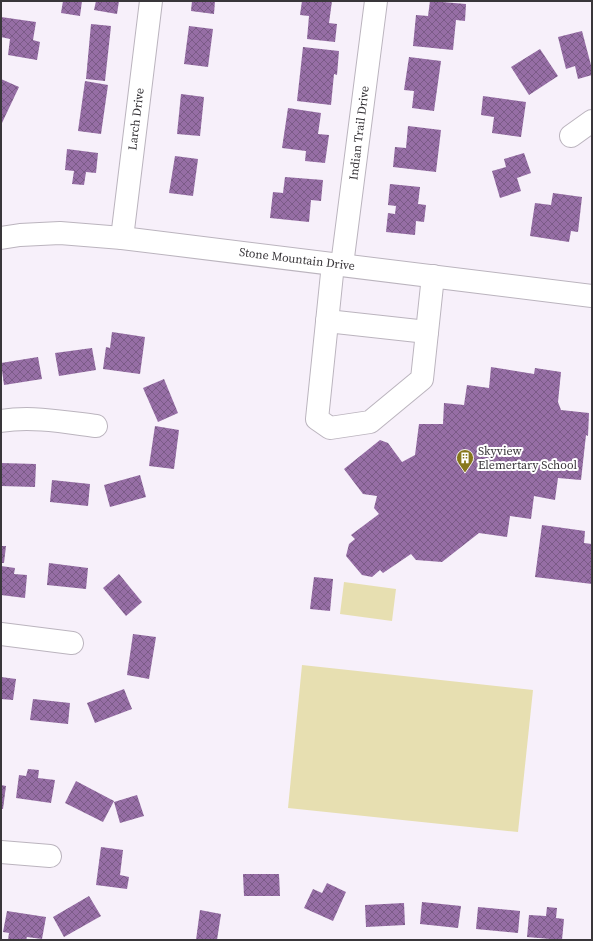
<svg xmlns="http://www.w3.org/2000/svg" width="593" height="941" font-family="'Source Serif 4',serif">
<style>
.grass{fill:#e7dfb1}
.building{fill:url(#building-cross-hatch)}
.lines{fill:none;stroke-linecap:round;stroke-linejoin:round}
.minor-casing{stroke:#bbb4be;stroke-width:24}
.minor{stroke:#fff;stroke-width:22}
.labels{text-anchor:middle;dominant-baseline:central;stroke-width:4;stroke-linejoin:round;paint-order:stroke}
.street-label{font-size:12px;fill:#39363a;stroke:#fff}
.poi-label{font-size:12px;fill:#39363a;stroke:#fff;text-anchor:start}
</style>
<defs>
<pattern id="building-cross-hatch" width="8" height="8" patternUnits="userSpaceOnUse"><rect width="8" height="8" fill="#966ea5"/><path d="M0 0l8 8M0 8l8-8" fill="none" stroke="#7b5b87"/></pattern>
</defs>
<rect width="100%" height="100%" fill="#f7f0fa"/>
<g class="grass">
<path d="M344,582L396,589L392,621L340,614Z"/>
<path d="M302,665L533,690L518,832L288,808Z"/>
</g>
<g class="building">
<path d="M63,1H82L80,16L61,13Z"/>
<path d="M96,1H119L117,14L94,10Z"/>
<path d="M192,1H215L214,14L191,11Z"/>
<path d="M302,1H332L329,23L337,24L335,42L307,39L309,16L300,15Z"/>
<path d="M430,1L466,4L465,21L456,20L453,50L413,46L416,15L428,16Z"/>
<path d="M1,17L36,22L33,40L40,42L37,60L8,55L10,39L1,37Z"/>
<path d="M91,24L111,26L105,81L86,79Z"/>
<path d="M189,26L213,29L208,67L184,64Z"/>
<path d="M582,31L592,69V75L578,79L575,66L566,69L558,37Z"/>
<path d="M303,47L339,51L337,75L334,74L331,105L297,101Z"/>
<path d="M540,49L558,76L529,95L511,67Z"/>
<path d="M409,57L441,61L434,111L412,108L414,91L404,90Z"/>
<path d="M1,79L19,87L1,125Z"/>
<path d="M85,81L108,85L101,134L78,131Z"/>
<path d="M181,94L204,97L200,136L177,134Z"/>
<path d="M483,96L526,102L521,137L492,133L494,117L481,115Z"/>
<path d="M288,108L321,113L318,134L329,135L325,163L305,161L306,151L282,148Z"/>
<path d="M408,126L441,130L436,172L393,167L395,147L406,148Z"/>
<path d="M67,149L98,153L96,173L86,172L84,185L72,184L74,171L65,170Z"/>
<path d="M524,153L531,173L517,178L521,191L500,198L492,171L506,167L504,159Z"/>
<path d="M175,156L198,159L193,196L169,193Z"/>
<path d="M285,177L323,180L321,201L311,200L309,222L270,218L273,192L283,193Z"/>
<path d="M390,184L420,187L418,204L426,205L424,222L416,221L415,235L386,232L388,213L395,214L396,206L388,205Z"/>
<path d="M553,193L582,197L578,232L571,231L569,242L530,236L535,203L551,205Z"/>
<path d="M112,332L145,337L140,374L103,369L106,347L110,348Z"/>
<path d="M92,348L96,370L59,376L55,353Z"/>
<path d="M38,357L42,379L4,385L1,363Z"/>
<path d="M491,367L534,374L535,368L561,372L558,402L561,410L589,413L588,436L586,435L581,480L558,478L555,500L534,496L531,519L510,516L507,537L479,533L442,562L416,560L411,554L383,573L380,570L372,577L362,575L346,556L349,544L355,539L351,535L379,514L374,508L377,496L363,494L344,469L380,440L388,443L402,462L415,455L419,424H443L444,403L464,405L467,385L489,388Z"/>
<path d="M164,379L178,413L158,422L143,388Z"/>
<path d="M155,426L179,430L174,469L149,466Z"/>
<path d="M1,463L36,464L35,487L1,486Z"/>
<path d="M140,475L146,497L110,507L104,485Z"/>
<path d="M52,480L90,484L88,506L50,502Z"/>
<path d="M542,525L585,531L584,543L592,544V584L535,577Z"/>
<path d="M1,546H6L4,563H1Z"/>
<path d="M49,563L88,568L86,589L47,585Z"/>
<path d="M1,566L15,568L14,574L27,575L25,598L1,595Z"/>
<path d="M119,574L142,602L126,616L103,588Z"/>
<path d="M314,577L333,579L330,611L310,609Z"/>
<path d="M133,634L156,637L149,679L127,675Z"/>
<path d="M1,677L16,679L13,700L1,699Z"/>
<path d="M124,689L132,709L95,723L87,703Z"/>
<path d="M33,699L70,703L68,724L30,720Z"/>
<path d="M28,769L39,770L38,778L55,780L51,803L16,798L19,775L26,776Z"/>
<path d="M76,781L114,801L103,822L65,803Z"/>
<path d="M1,785L6,786L3,809H1Z"/>
<path d="M137,795L144,816L120,823L114,802Z"/>
<path d="M101,847L123,850L120,875L129,877L127,889L96,885Z"/>
<path d="M243,874H279L280,896H244Z"/>
<path d="M327,883L346,892L333,921L304,908L313,889L322,893Z"/>
<path d="M89,896L101,916L64,937L53,917Z"/>
<path d="M422,902L461,906L458,928L420,924Z"/>
<path d="M404,903L405,925L366,927L365,905Z"/>
<path d="M478,907L520,911L518,933L476,929Z"/>
<path d="M547,907L557,908L556,918L564,919L562,940L527,937L529,915L546,916Z"/>
<path d="M200,910L221,914L217,940H196Z"/>
<path d="M7,911L46,917L42,939L27,937L26,940H8L9,933L3,932Z"/>
</g>
<g class="lines">
<defs>
<g id="minor">
<path d="M571,136L592,121"/>
<path d="M1,238L20,235L60,233L122,238L592,296"/>
<path d="M122,238L151,1"/>
<path d="M333,264L317,419L330,428L370,422L422,379L433,276"/>
<path d="M342,265L376,1"/>
<path d="M327,321L427,332"/>
<path d="M1,421C32,416 65,422 96,426"/>
<path d="M1,634L72,643"/>
<path d="M1,852L50,856"/>
</g>
</defs>
<use href="#minor" class="minor-casing"/>
<use href="#minor" class="minor"/>
</g>
<defs>
<symbol id="building-pin" viewBox="-11 -11 22 30"><path d="M0 17L-7.5 6A9.5 9.5 0 1 1 7.5 6Z" fill="#87771b" stroke="#fff"/><path d="M-4-6H4V6H1V3H-1V6H-4ZM-2.5-4.3h1.7v1.8h-1.7ZM.8-4.3h1.7v1.8H.8ZM-2.5-1h1.7V.8h-1.7ZM.8-1h1.7V.8H.8Z" fill="#fff"/></symbol>
</defs>
<g fill-rule="evenodd">
<use href="#building-pin" x="455" y="448" width="20" height="27"/>
</g>
<g class="labels">
<g class="street-label">
<text transform="translate(136 119) rotate(-83)">Larch Drive</text>
<text transform="translate(359 133) rotate(-83)">Indian Trail Drive</text>
<text transform="translate(297 259) rotate(7)">Stone Mountain Drive</text>
</g>
<g class="poi-label">
<text x="478" y="451">Skyview<tspan x="478" dy="14">Elemertary School</tspan></text>
</g>
</g>
<rect width="593" height="941" fill="none" stroke="#39363a" stroke-width="4"/>
</svg>
